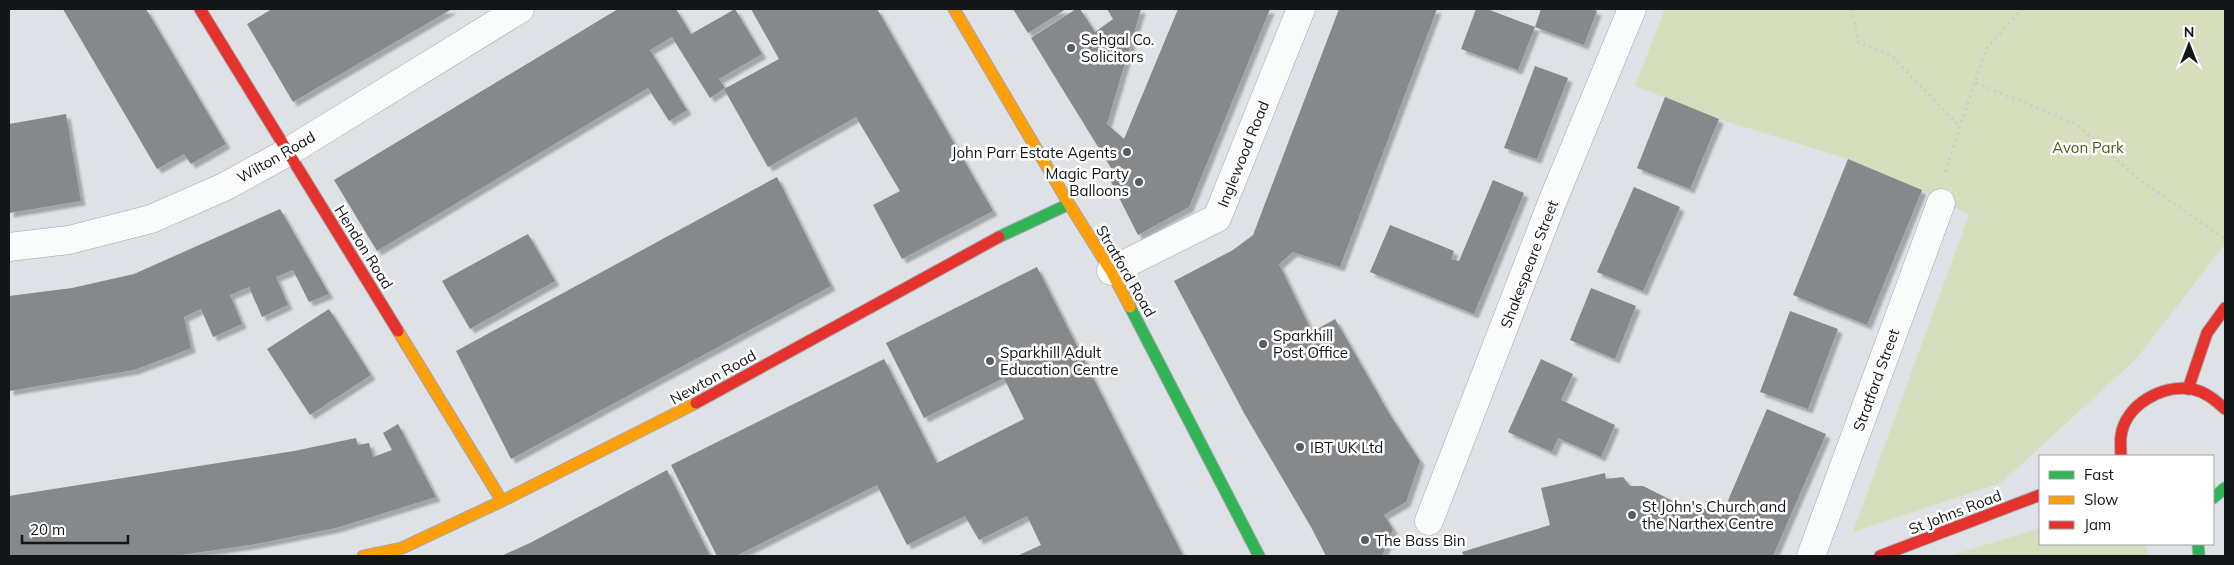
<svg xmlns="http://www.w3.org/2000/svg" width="2234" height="565" font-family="Mulish,sans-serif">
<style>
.green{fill:#d6debe}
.building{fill:#86898c;filter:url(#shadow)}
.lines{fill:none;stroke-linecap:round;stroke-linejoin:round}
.street-casing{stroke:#a4a7aa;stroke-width:29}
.fast-casing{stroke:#a4a7aa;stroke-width:13}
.slow-casing{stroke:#a4a7aa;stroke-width:13}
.jam-casing{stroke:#a4a7aa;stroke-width:13}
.path{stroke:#cccecf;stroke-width:3;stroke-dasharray:2.5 4;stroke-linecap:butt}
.street{stroke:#fafbfb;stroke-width:28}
.fast{stroke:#30b455;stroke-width:11}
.slow{stroke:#ff9f0a;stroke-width:11}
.jam{stroke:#e5322d;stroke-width:11}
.poi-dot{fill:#5a5d60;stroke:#fff;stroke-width:2}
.labels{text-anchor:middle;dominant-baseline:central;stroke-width:5;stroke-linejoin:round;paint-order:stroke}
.poi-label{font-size:15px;fill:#131618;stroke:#fff;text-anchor:start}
.park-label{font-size:15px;fill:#515a13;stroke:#fff}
.street-label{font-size:15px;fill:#131618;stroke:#fff}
</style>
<defs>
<filter id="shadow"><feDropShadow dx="4.5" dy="4.5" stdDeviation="1" flood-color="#0004"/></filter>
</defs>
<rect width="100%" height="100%" fill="#dee2e6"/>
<g class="green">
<path d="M1665,9H2225V244L2137,358L2001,483L1853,532L1969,215L1922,190L1848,159L1719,119L1635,86Z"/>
<path d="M2040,528V544H2144L2150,556H1950Z"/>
</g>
<g class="building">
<path d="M63,9H146L226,144L191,164L184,154L157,169Z"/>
<path d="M272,9H452L293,102L247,24Z"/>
<path d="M618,9H676L691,34L735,9L762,54L719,79L725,88L710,98L672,37L650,50L687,110L669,121L648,88L377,251L334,180Z"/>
<path d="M751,9H877L993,211L902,259L873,205L900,191L856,117L768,167L724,89L779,59Z"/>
<path d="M1013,9H1066L1028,33Z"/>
<path d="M1076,9H1080L1095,32L1113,19L1107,9H1141L1107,124L1124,139L1178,9H1270L1189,207L1138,235L1109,178L1116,176L1031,38Z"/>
<path d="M1339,9H1437L1340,267L1293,252L1279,264L1312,332L1335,319L1390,415L1420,461L1406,502L1384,515L1393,529L1382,556H1326L1311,527L1244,413L1174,281L1233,250L1253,235Z"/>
<path d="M1476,9H1487L1535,27L1518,70L1461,49Z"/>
<path d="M1541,9H1592L1597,11L1584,45L1535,27Z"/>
<path d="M1535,66L1568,78L1537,159L1504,148Z"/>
<path d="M1665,97L1719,119L1690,189L1637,168Z"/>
<path d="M66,114L81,201L9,213V124Z"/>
<path d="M1848,159L1922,190L1867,325L1793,295Z"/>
<path d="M777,177L831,286L511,459L456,351Z"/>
<path d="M1493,180L1524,193L1474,314L1370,272L1390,225L1454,251L1451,259L1459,261Z"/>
<path d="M1634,187L1680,207L1643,291L1597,272Z"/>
<path d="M280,209L329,294L309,302L293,270L276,277L288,305L262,317L249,287L230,295L242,324L213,337L201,309L184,317L191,348L174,355L134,370L9,391V296L72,288L134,274Z"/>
<path d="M528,234L555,281L470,329L442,281Z"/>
<path d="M1037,267L1183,556H1017L1041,545L1027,516L979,540L965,516L907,545L877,485L736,556H717L671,465L884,359L937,463L1024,419L1004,378L924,418L886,343Z"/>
<path d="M1591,288L1636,306L1615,359L1570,340Z"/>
<path d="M329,309L371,375L310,415L267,349Z"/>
<path d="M1790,311L1838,329L1808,409L1760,392Z"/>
<path d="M1541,359L1573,374L1561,400L1615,425L1601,457L1558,438L1552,452L1508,432Z"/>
<path d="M1767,409L1826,434L1773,556H1464L1462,552L1550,525L1541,488L1605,473L1606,479L1623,477L1630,486H1643L1697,513L1706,508L1721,517Z"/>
<path d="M398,424L436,497L336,528L256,544L175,556H9V496L294,451L356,438L358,445L369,443L373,457L392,450L383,433Z"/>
<path d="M667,470L710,556H501L530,543Z"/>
</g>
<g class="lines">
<defs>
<g id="street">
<path d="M9,247L69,240L151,219L224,187L288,152L520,9"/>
<path d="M1111,271L1217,218L1301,9"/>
<path d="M1429,521L1553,200L1632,9"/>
<path d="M1811,556L1941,203"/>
</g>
<g id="fast">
<path d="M999,237L1069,204"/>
<path d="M1130,307L1259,556"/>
<path d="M2213,498L2225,488"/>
<path d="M2198,544L2199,556"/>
</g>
<g id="slow">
<path d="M954,9L1069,204L1111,271L1130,307"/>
<path d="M398,331L502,501"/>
<path d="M363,556L402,548L502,501L696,403"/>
</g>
<g id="jam">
<path d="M200,9L398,331"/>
<path d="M2188,389L2207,333L2225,308"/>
<path d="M696,403L999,237"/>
<path d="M2121,456C2121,450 2120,443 2121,436C2125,405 2162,384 2192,389C2206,392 2215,400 2225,409"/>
<path d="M1880,556L2040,495"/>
</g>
</defs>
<use href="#street" class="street-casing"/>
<use href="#fast" class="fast-casing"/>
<use href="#slow" class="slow-casing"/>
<use href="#jam" class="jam-casing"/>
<g class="path">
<path d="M1852,9L1858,42L1892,56L1959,126"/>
<path d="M1976,83L2076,124L2141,181L2225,239"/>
<path d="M1945,172L1986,49L2022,9"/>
</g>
<use href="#street" class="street"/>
<use href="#fast" class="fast"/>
<use href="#slow" class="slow"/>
<use href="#jam" class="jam"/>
</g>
<g class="poi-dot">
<circle cx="1071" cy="48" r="5"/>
<circle cx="1127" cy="152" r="5"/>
<circle cx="1139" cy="182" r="5"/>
<circle cx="1263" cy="344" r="5"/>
<circle cx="990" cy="361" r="5"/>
<circle cx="1300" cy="447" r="5"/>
<circle cx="1632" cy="515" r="5"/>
<circle cx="1365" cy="540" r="5"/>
</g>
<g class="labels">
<g class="poi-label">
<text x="1081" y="39">Sehgal Co.<tspan x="1081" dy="17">Solicitors</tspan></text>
<text x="1117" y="152" text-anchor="end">John Parr Estate Agents</text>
<text x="1129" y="173" text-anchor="end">Magic Party<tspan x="1129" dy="17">Balloons</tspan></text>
<text x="1273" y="335">Sparkhill<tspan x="1273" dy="17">Post Office</tspan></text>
<text x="1000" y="352">Sparkhill Adult<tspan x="1000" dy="17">Education Centre</tspan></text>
<text x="1310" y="447">IBT UK Ltd</text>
<text x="1642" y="506">St John's Church and<tspan x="1642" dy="17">the Narthex Centre</tspan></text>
<text x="1375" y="540">The Bass Bin</text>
</g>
<g class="park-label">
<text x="2088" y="147">Avon Park</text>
</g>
<g class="street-label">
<text transform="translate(1243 154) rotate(-68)">Inglewood Road</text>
<text transform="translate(276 157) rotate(-30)">Wilton Road</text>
<text transform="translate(364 247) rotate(58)">Hendon Road</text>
<text transform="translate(1529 264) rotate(-69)">Shakespeare Street</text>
<text transform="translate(1126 271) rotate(60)">Stratford Road</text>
<text transform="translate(713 377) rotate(-29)">Newton Road</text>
<text transform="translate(1876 380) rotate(-70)">Stratford Street</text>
<text transform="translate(1955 512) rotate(-21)">St Johns Road</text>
</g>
</g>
<rect width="2234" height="565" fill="none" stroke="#131618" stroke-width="20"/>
<rect x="2039" y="455" width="175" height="90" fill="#ffffff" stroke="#a1a2a3"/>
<rect x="2049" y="471" width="25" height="8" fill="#30b455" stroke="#a1a2a3"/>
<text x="2084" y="480" font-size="15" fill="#131618">Fast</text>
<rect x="2049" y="496" width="25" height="8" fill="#ff9f0a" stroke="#a1a2a3"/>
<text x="2084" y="505" font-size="15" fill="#131618">Slow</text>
<rect x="2049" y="521" width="25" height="8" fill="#e5322d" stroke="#a1a2a3"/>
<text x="2084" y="530" font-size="15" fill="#131618">Jam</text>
<g transform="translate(2189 45)" stroke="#ffffff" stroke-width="4" paint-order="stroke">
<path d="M0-4L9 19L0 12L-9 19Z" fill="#131618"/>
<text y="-8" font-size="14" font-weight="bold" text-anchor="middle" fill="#131618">N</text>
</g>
<path d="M22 535v8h106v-8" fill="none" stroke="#131618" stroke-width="2.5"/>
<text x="30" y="535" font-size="15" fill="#131618" stroke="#ffffff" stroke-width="4" paint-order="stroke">20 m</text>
</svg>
